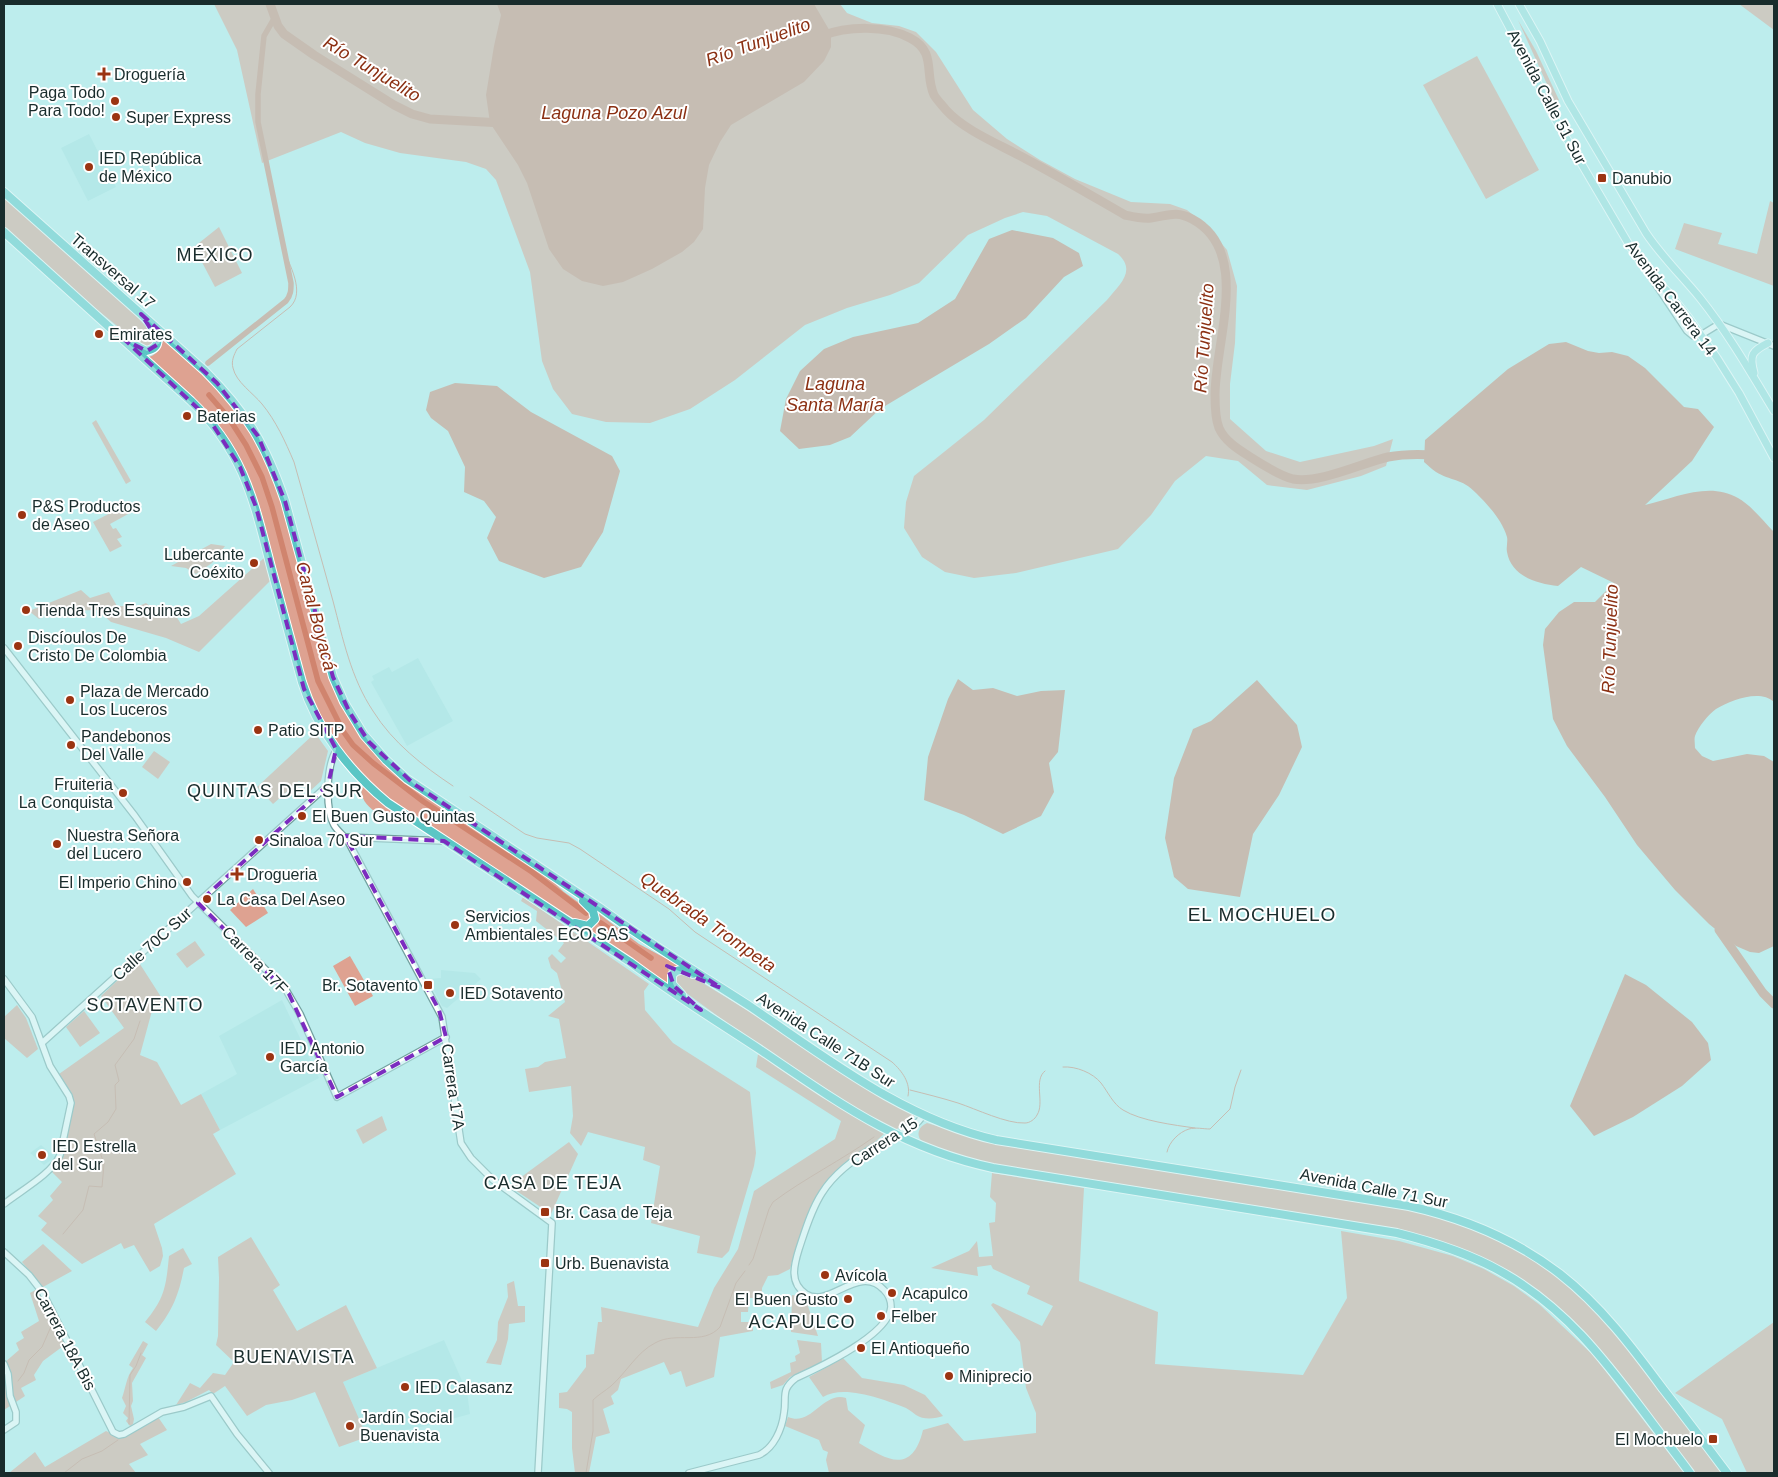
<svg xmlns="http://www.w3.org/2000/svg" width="1778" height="1477" font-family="Arial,sans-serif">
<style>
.built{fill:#a9e3e2}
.green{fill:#dea291}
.water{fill:#d0846e}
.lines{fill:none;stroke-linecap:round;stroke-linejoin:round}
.stream{stroke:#d0846e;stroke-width:1}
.canal{stroke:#d0846e;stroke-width:5.5}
.river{stroke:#d0846e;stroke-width:9}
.minor-casing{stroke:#72a09f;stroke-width:8}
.major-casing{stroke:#fff;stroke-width:9}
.highway-casing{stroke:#fff;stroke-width:10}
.minor{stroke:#fff;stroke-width:5.5}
.major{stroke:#9ddddc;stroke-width:7}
.highway{stroke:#5bc6c5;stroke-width:8}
.marked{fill:none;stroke:#7b2cbf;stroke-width:4;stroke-dasharray:10 6;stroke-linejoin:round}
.poi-dot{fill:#9b3412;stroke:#fff;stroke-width:2}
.labels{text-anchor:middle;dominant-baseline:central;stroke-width:4;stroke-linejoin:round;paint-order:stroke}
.poi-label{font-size:16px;fill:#192c2c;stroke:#fff;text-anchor:start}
.street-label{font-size:16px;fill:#192c2c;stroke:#fff}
.water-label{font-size:18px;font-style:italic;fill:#8b3013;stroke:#fff}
.neighbourhood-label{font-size:18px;letter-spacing:1px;fill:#192c2c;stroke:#fff}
.quarter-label{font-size:19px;letter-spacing:1px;fill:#192c2c;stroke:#fff}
</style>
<rect width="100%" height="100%" fill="#bdeded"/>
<g class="built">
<path d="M89,134L116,187L88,201L61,148Z"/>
<path d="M418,658L453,721L407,746L371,682L374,680L372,676L389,667L392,672Z"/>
<path d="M441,970L475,973L481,979L447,1008L442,1006L428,979L441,978Z"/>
<path d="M282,1000L319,1078L220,1130L201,1094L237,1074L219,1036Z"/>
<path d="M41,1145L55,1157L44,1165L30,1153Z"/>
<path d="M444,1340L467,1392L470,1414L426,1426L367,1437L343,1382Z"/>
</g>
<g class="green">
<path d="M214,4H840L847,13L872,23L899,26L916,32L936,52L973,110L1007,139L1040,160L1075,179L1131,202L1170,204L1187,210L1207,226L1227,250L1237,286L1235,343L1230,384V419L1266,451L1300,462L1374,446L1393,439L1386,466L1361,476L1307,490L1267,485L1238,461L1206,456L1175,481L1151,515L1118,549L1016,573L974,578L945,572L922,557L904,528L906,502L914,476L984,420L1107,300C1119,285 1137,271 1118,254L1047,216L1023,212L1005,218L968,235L919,283L890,295L847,308L805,325L735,380L690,409L650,423L606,422L572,414L553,389L542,361L530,272L496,180L486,169L466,162L400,153L365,143L341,132L262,163L237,50Z"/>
<path d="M1739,4H1774V30Z"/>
<path d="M1518,20L1536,51L1559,100L1555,102Z"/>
<path d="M1477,56L1539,170L1486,199L1423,85Z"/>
<path d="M4,196L128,306L153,335C154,342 152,346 145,347L137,342L74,291L4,227Z"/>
<path d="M1770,201L1774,203V286L1675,249L1684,223L1722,233L1718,244L1757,254Z"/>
<path d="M219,227L242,273L215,287L194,247Z"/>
<path d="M163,336L197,368L234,407L252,432L262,451L279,493L332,683L347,716L364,741L403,780L549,878L564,892L589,910L592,918L589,923H582L549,905L399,806L383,793L366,778L340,747L316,708L309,693L259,504C249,478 238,451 221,428C200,401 173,380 149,357C159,353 163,347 163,336Z"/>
<path d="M96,420L131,481L126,484L92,423Z"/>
<path d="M126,505L130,513L110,524L113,529L116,528L122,537L117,539L122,546L110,552L93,522Z"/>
<path d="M211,544L225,546L212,563L196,574L186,568L171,566Z"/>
<path d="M264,558L270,581L199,652L166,638L111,622L98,610L60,611L51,617L47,613L39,619L29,611L81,590L90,598L109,592L117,606H125L129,610L146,603L163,616L173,611L181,624L199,616Z"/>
<path d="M315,733L328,751L321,781L309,792L299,781L273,804L257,787Z"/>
<path d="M154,751L170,762L158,779L142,767Z"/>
<path d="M361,785L407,821C386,819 359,810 361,785Z"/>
<path d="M253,889L268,913L246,927L230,910Z"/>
<path d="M523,897L649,984L644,991L645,1010L673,1043L750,1092L756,1153L754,1166L729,1251L722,1258L697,1253L700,1236L651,1223L660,1166L643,1160L645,1147L588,1132L581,1146L570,1133L573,1116L571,1086L529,1092L525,1069L538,1067L545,1062L566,1058L559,1019L548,1016L565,1002L557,973L551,968L548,958L552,954L561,963L566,958L558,951L564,943L536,921L537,911L521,901Z"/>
<path d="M598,913L639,944L678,965L667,974V985L588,930L597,923Z"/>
<path d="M195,941L205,955L187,968L176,954Z"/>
<path d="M350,956L373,996L355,1006L333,966Z"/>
<path d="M138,961L163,1000L153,1007L140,1055L157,1062L181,1105L201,1094L220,1130L213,1134L236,1174L154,1224L162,1248L163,1256L160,1266L150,1272L134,1245L124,1249L121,1243L82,1264L41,1230L47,1223L38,1216L53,1200L50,1196L62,1182L52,1172L60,1162L74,1103L72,1094L59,1074L124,1028L101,996Z"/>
<path d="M677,973L688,974L755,1015L875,1094L915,1115L914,1117L907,1125L894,1130L857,1109L730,1025L678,987L676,984L674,976Z"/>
<path d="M17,1005L26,1018L38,1049L27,1058L4,1038V1017Z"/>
<path d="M84,1011L100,1033L80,1047L66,1027Z"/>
<path d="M758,1054L884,1134C878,1139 872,1145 866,1149C859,1154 850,1158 843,1164C811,1193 802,1229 790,1269L778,1275L768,1276L762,1288V1298H749L748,1312H741V1322H753V1331L720,1337L714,1377L686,1387L681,1371L670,1375L664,1362L621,1379L618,1390L611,1396L614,1404L603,1409L610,1433L596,1437L589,1473H575L572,1448V1412L567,1409L559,1408V1393L567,1392L586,1367V1355L594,1354L598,1322H602L601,1307L698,1327L714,1288L738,1249L754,1191L835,1139L841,1121L756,1067Z"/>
<path d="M382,1116L387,1130L363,1144L356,1130Z"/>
<path d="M927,1123L990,1142L1019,1148L1140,1165L1401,1207L1448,1219L1481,1232L1518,1250L1551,1272L1572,1289L1607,1322L1627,1346L1723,1473H1694C1646,1410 1603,1339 1539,1291C1502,1263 1458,1247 1415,1234L998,1166C976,1161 945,1156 925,1144C921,1142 917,1136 919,1131C920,1127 923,1125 927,1123Z"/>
<path d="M569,1142L578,1154L551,1214L509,1186Z"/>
<path d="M992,1173L1084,1188L1079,1281L1158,1312L1155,1364L1303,1375L1347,1298L1341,1231L1399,1241L1453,1256L1484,1269L1514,1286L1540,1305L1594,1356L1684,1473H829L826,1460L828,1452L823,1450L819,1440L785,1426L788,1417C812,1427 823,1391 846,1398L848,1410L865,1425L859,1443C887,1460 912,1475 923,1430L948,1423L964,1441L1036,1433V1413L1026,1388L1020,1342L991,1305L993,1303L1042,1326L1053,1306L1027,1294L1030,1286L993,1269L991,1265L977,1267L978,1276L931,1268L969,1251L977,1241L979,1257L993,1256L989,1223L995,1222L996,1203L990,1197Z"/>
<path d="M251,1237L280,1285L273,1290L297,1331L346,1305L377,1368L343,1382L367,1437L339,1447L315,1392L292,1400L266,1405L247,1416L225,1386L213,1394L209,1390L186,1402L176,1405L190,1383L200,1388L213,1373L225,1375L234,1362L216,1345L218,1336L219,1278L218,1257Z"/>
<path d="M43,1244L72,1271L43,1287L22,1262Z"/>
<path d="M183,1248L192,1264L184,1268C179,1294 173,1310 156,1331L145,1322C165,1298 166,1286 169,1256Z"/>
<path d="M514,1281L518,1306H525V1322L509,1324L508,1339L501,1365L486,1363L497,1340L498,1322L508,1297L507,1284Z"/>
<path d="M37,1289L52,1314L66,1344L43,1361L34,1375L36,1380L21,1388L25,1396L4,1410V1363L19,1350L16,1343L24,1338L21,1332L39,1321L30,1293Z"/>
<path d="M792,1295L805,1297L818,1336L791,1332Z"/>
<path d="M1774,1322V1473H1747L1722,1419L1675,1393Z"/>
<path d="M797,1340L821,1343L822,1362L790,1377L783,1385L771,1389L770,1382L791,1372L790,1363L796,1361L795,1356L800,1353Z"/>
<path d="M143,1341L148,1344L142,1355L146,1358L132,1383L133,1401L131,1406L134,1419L133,1424L130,1426L126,1421L128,1418L123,1413L126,1406L122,1398C126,1387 126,1378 133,1368L129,1365Z"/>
<path d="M843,1358L862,1378L904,1385L925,1395L943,1416C935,1419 923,1420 916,1415C913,1413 910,1410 906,1408C885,1400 844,1384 823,1397L809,1377Z"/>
<path d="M158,1417L167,1430L140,1444L148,1455L129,1464L136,1473H9L35,1452L45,1467L106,1431L119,1437Z"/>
</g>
<g class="water">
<path d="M497,4H814L831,33V47L824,61L804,82L731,125L720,142L709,165L705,188L703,229L694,242L682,252L652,269L623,282L603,286L582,281L563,269L549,249L527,183L518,165L490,123L486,95L494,46L501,15Z"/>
<path d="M1012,230L1053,238L1079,253L1083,266L1064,277L1026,318L989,344L880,409L850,437L830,445L799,449L780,431L786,399L800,371L824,349L853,337L918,323L955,299L989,239Z"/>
<path d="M1566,342L1588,351L1599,353L1612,352L1628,356L1645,368L1684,407L1698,409L1714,427L1692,461L1645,505C1675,498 1709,481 1738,498C1752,506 1763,521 1774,532V702C1760,689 1731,700 1716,709C1709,714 1698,727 1695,736C1694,739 1695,744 1695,748L1702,756L1713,761L1747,754L1764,756L1774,762V946L1759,953L1750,952L1736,946L1709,924L1675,890L1637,845L1605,797L1567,746L1553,719L1543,645L1545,629L1559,612L1574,602H1595L1614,583L1581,567L1558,586C1537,584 1511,576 1507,552C1506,547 1508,542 1507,537C1502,520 1488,505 1476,493C1462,478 1450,481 1436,472C1431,469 1428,465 1424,462L1425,440L1508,369L1549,344Z"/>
<path d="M455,383L497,386L531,412L612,456L620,471L603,532L581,567L544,578L499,561L487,538L496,517L484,501L464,492L465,467L448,431L431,418L426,410L430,392Z"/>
<path d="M958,679L973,690L993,688L1017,696L1041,691L1065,690L1058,752L1049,763L1054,792L1041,816L1003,834L964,815L924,800L928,757L948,699Z"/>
<path d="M1257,680L1297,725L1302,747L1279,795L1253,834L1240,897L1188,889L1174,877L1165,838L1174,778L1193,729L1211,721Z"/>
<path d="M1625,974L1646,985L1692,1022L1708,1043L1711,1060L1682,1086L1633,1117L1594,1136L1570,1106Z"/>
</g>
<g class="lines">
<g class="stream">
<path d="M283,247C289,265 306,292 290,307L237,349C234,355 231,361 233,368C236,382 253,393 262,404C276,421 285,441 294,462C307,508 320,554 333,601C343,639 351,678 373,711C393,743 423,766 453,786"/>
<path d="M470,797L525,834L537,838L569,843L580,849L669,909L695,932L713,944L892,1062C902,1071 911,1083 908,1096"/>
<path d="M1063,1067C1076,1066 1093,1073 1101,1083C1108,1092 1113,1104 1123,1110C1141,1121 1174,1125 1195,1128"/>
<path d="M910,1090C926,1094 942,1098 958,1103C976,1109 1007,1124 1025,1123C1030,1123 1035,1119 1037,1115C1045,1103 1033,1080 1045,1071"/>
<path d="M1167,1152C1169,1142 1179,1132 1189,1129C1196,1127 1203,1129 1210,1129L1230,1109L1235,1087L1241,1070"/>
<path d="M63,1234L83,1210L89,1186L102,1187L104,1164L94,1134L108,1122L116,1109L115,1085L119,1081L115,1065L134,1039L140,1021"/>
<path d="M749,1265L753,1259L769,1209L773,1202C805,1178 842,1160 874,1137"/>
<path d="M18,1381L24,1373L29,1360L42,1347L53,1322"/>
<path d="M129,1424L130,1375L136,1366L141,1353"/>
<path d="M64,1473L82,1459L102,1451L118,1440"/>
<path d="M586,1473L593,1431V1400C598,1395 605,1391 611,1386C626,1373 637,1352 655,1343C676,1331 703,1346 720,1327L736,1283L745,1271"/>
</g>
<g class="canal">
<path d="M208,363L286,301C291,295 291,290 291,283L258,122V94L264,36L275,17"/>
<path d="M209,395L228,417L246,445L262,477L272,507L318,681L343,731L353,745L373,763L424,802L441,813"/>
<path d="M448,817L532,872L586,913"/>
<path d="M601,923L651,958"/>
</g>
<g class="river">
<path d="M270,4L278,26L284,34L314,55L394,105L412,114L430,119L502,123"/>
<path d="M822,36C847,26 886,25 910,38C937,52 924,73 934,95C937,100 942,105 946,110C965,131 1001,145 1026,159C1060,177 1092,196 1125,215C1134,217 1142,219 1151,218C1168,216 1175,210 1192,219C1252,251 1215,341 1215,395C1215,405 1215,418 1219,428C1225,442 1241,451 1252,458C1263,465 1281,476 1293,479C1319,484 1362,463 1388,457C1403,454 1419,454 1434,455"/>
<path d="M1719,930L1763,993L1774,1004"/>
</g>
<defs>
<g id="minor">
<path d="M1653,280L1687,331L1693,336L1701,335L1719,324L1774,346"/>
<path d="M4,648L135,816L192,896L286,990L300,1014L337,1097L446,1037"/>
<path d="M337,749C326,765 325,809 334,825C338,832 345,836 349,843L442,1017L461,1143L471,1158L493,1180L552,1223L538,1473"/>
<path d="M345,837L444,841"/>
<path d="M4,979L32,1017L50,1066L69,1096L71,1103L60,1155C52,1174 20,1191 4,1204"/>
<path d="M42,1043L328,785"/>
<path d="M4,1252L29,1275L43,1293L113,1432L119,1435L124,1434L162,1412L184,1407L211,1396L237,1434L269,1473"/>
<path d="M4,1364L8,1374L10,1396L16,1412V1422L4,1430"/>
<path d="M689,1473L759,1455C774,1448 782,1429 784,1413C787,1397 780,1390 796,1378C818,1368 889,1335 891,1307C891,1301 888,1294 884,1290C859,1263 829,1309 806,1294C789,1283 794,1265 799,1249C805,1231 811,1210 822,1193C835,1172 858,1156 879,1144C893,1135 915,1131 923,1115"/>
</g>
<g id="major">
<path d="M1497,4L1530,66L1551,112L1631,248L1646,270L1670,294L1689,318L1717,358L1739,393L1774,458"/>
<path d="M1519,4L1540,41L1568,101L1646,233C1662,257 1682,276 1700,298C1728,333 1751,373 1774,411"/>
<path d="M1754,373C1749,355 1752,351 1768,343"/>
</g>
<g id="highway">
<path d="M4,192L205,371C247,413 266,445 285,501L333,677L344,702L364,735L386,760L407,779L599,907C648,943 700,974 751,1007C828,1059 904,1119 996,1140L1409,1206C1463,1218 1516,1240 1560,1274C1601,1306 1632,1347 1663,1389C1685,1417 1706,1445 1727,1473"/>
<path d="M4,232L191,401C245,453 254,502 272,571C282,608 292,645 302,682C317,730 350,772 388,803L630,962C671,993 715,1020 759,1049C836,1101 899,1148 993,1168L1397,1233C1433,1242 1468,1253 1500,1271C1564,1306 1604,1359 1647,1416C1661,1435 1676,1454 1690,1473"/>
<path d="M133,344L146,351C162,348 159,336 151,326"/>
<path d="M575,923L588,926L595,919L593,911L583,901"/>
<path d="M682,995L672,984V975C678,967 685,970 693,974"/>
</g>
</defs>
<use href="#minor" class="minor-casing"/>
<use href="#major" class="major-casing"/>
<use href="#highway" class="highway-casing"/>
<use href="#minor" class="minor"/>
<use href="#major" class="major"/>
<use href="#highway" class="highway"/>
</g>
<path d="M0 0H1778V1477H0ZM141,314L217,383L258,436L285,501L333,677L350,713L369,742L414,784L721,988L667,966L674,986L701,1010L444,841L345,836L439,1010L446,1037L337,1097L289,994L198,903L328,785L336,749L304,689L256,507L240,467L209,419L125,340L147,351L160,343Z" fill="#bdeded" fill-opacity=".55" fill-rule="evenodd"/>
<path class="marked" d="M141,314L217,383L258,436L285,501L333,677L350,713L369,742L414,784L721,988L667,966L674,986L701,1010L444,841L345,836L439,1010L446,1037L337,1097L289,994L198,903L328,785L336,749L304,689L256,507L240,467L209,419L125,340L147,351L160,343Z"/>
<g class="poi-dot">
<path d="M101.5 66.5h5v5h5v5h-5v5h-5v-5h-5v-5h5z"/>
<circle cx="115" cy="101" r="5"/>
<circle cx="116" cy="117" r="5"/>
<circle cx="89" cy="167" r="5"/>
<rect x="1597" y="173" width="10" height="10" rx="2.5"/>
<circle cx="99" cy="334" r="5"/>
<circle cx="187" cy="416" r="5"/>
<circle cx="22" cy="515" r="5"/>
<circle cx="254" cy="563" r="5"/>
<circle cx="26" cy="610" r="5"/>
<circle cx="18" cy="646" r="5"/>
<circle cx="70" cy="700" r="5"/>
<circle cx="258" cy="730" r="5"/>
<circle cx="71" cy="745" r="5"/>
<circle cx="123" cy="793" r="5"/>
<circle cx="302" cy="816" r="5"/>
<circle cx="259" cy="840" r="5"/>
<circle cx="57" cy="844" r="5"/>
<path d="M234.5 866.5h5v5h5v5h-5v5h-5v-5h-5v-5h5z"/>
<circle cx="187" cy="882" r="5"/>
<circle cx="207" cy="899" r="5"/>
<circle cx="455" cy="925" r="5"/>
<rect x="423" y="980" width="10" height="10" rx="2.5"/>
<circle cx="450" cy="993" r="5"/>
<circle cx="270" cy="1057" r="5"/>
<circle cx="42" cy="1155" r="5"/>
<rect x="540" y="1207" width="10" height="10" rx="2.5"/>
<rect x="540" y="1258" width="10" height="10" rx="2.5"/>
<circle cx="825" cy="1275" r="5"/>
<circle cx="892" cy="1293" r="5"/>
<circle cx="848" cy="1299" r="5"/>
<circle cx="881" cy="1316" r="5"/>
<circle cx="861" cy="1348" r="5"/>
<circle cx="949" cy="1376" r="5"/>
<circle cx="405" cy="1387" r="5"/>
<circle cx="350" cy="1426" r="5"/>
<rect x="1708" y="1434" width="10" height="10" rx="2.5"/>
</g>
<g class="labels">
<g class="poi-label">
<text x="114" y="74">Droguería</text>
<text x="105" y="92" text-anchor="end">Paga Todo<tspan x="105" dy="18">Para Todo!</tspan></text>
<text x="126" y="117">Super Express</text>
<text x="99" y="158">IED República<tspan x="99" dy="18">de México</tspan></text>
<text x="1612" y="178">Danubio</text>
<text x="109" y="334">Emirates</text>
<text x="197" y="416">Baterias</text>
<text x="32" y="506">P&amp;S Productos<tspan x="32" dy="18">de Aseo</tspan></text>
<text x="244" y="554" text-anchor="end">Lubercante<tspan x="244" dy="18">Coéxito</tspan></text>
<text x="36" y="610">Tienda Tres Esquinas</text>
<text x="28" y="637">Discíoulos De<tspan x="28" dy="18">Cristo De Colombia</tspan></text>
<text x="80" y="691">Plaza de Mercado<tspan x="80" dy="18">Los Luceros</tspan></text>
<text x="268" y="730">Patio SITP</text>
<text x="81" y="736">Pandebonos<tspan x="81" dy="18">Del Valle</tspan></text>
<text x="113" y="784" text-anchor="end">Fruiteria<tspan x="113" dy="18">La Conquista</tspan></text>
<text x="312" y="816">El Buen Gusto Quintas</text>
<text x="67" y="835">Nuestra Señora<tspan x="67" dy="18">del Lucero</tspan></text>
<text x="269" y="840">Sinaloa 70 Sur</text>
<text x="247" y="874">Drogueria</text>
<text x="177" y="882" text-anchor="end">El Imperio Chino</text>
<text x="217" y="899">La Casa Del Aseo</text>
<text x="465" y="916">Servicios<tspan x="465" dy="18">Ambientales ECO SAS</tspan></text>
<text x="418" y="985" text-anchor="end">Br. Sotavento</text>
<text x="460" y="993">IED Sotavento</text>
<text x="280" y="1048">IED Antonio<tspan x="280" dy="18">García</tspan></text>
<text x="52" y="1146">IED Estrella<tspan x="52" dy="18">del Sur</tspan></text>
<text x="555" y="1212">Br. Casa de Teja</text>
<text x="555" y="1263">Urb. Buenavista</text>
<text x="835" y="1275">Avícola</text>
<text x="902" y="1293">Acapulco</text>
<text x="838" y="1299" text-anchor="end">El Buen Gusto</text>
<text x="891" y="1316">Felber</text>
<text x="871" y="1348">El Antioqueño</text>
<text x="959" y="1376">Miniprecio</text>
<text x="415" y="1387">IED Calasanz</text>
<text x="360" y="1417">Jardín Social<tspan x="360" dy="18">Buenavista</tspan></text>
<text x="1703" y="1439" text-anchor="end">El Mochuelo</text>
</g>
<g class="street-label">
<text transform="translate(1547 97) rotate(62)">Avenida Calle 51 Sur</text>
<text transform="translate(113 271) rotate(41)">Transversal 17</text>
<text transform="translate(1671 298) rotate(53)">Avenida Carrera 14</text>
<text transform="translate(152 944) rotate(-42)">Calle 70C Sur</text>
<text transform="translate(255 960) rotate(46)">Carrera 17F</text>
<text transform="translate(826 1040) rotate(33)">Avenida Calle 71B Sur</text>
<text transform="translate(453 1087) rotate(82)">Carrera 17A</text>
<text transform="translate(884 1142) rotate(-33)">Carrera 15</text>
<text transform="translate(1374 1188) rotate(11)">Avenida Calle 71 Sur</text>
<text transform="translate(65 1339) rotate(62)">Carrera 18A Bis</text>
</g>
<g class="water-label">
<text transform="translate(758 42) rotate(-20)">Río Tunjuelito</text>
<text transform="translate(372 69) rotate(31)">Río Tunjuelito</text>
<text x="614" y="113">Laguna Pozo Azul</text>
<text transform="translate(1204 338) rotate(-86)">Río Tunjuelito</text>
<text x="835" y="384">Laguna<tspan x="835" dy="21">Santa María</tspan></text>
<text transform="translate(316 616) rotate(75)">Canal Boyacá</text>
<text transform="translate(1610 639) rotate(-88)">Río Tunjuelito</text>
<text transform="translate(708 922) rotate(35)">Quebrada Trompeta</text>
</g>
<g class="neighbourhood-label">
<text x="215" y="255">MÉXICO</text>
<text x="275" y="791">QUINTAS DEL SUR</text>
<text x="145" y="1005">SOTAVENTO</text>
<text x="553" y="1183">CASA DE TEJA</text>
<text x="802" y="1322">ACAPULCO</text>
<text x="294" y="1357">BUENAVISTA</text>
</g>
<g class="quarter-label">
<text x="1262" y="914">EL MOCHUELO</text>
</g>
</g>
<rect width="1778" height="1477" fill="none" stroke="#192c2c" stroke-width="10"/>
</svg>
